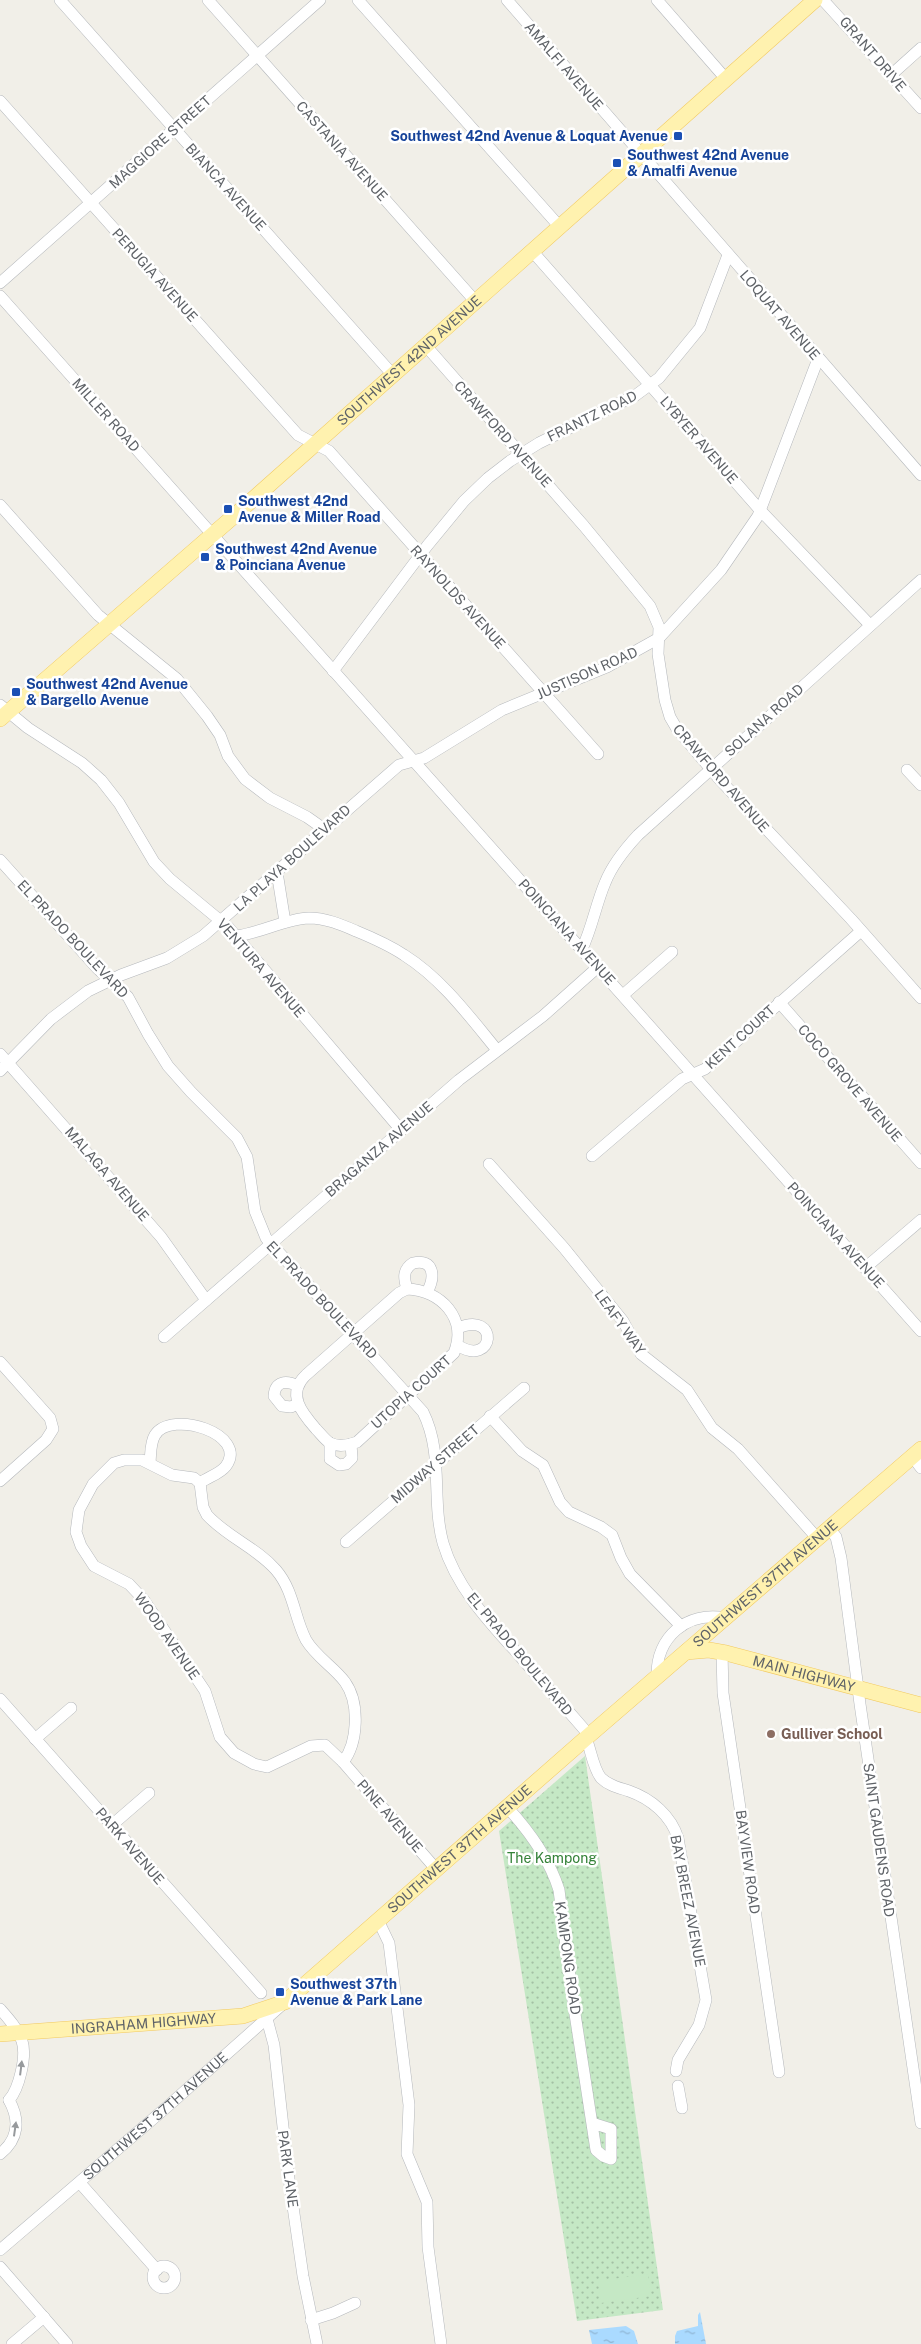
<svg xmlns="http://www.w3.org/2000/svg" width="921" height="2344" font-family="'Public Sans',sans-serif">
<style>
.garden{fill:url(#garden-dots)}
.pitch{fill:#c5e8c5}
.water{fill:url(#water-ripples)}
.lines{fill:none;stroke-linecap:round;stroke-linejoin:round}
.minor-casing{stroke:#b5b8bc;stroke-width:12}
.major-casing{stroke:#f2c960;stroke-width:16}
.minor{stroke:#fff;stroke-width:11}
.major{stroke:#fff2af;stroke-width:15}
.oneway{fill:#979a9d}
.transit-dot{fill:#1a4fb4;stroke:#fff;stroke-width:2}
.education-dot{fill:#8d6e63;stroke:#fff;stroke-width:2}
.labels{text-anchor:middle;dominant-baseline:central;stroke-width:5;stroke-linejoin:round;paint-order:stroke}
.street-label{font-size:14px;fill:#5f6368;stroke:#fff}
.transit-label{font-size:14px;font-weight:bold;fill:#164399;stroke:#fff;text-anchor:start}
.education-label{font-size:14px;font-weight:bold;fill:#785e54;stroke:#fff;text-anchor:start}
.park-label{font-size:14px;fill:#348238;stroke:#fff}
</style>
<defs>
<pattern id="garden-dots" width="8" height="8" patternUnits="userSpaceOnUse" patternTransform="scale(1.25)"><rect width="8" height="8" fill="#c5e8c5"/><path d="M2 2h.1M6 6h.1" fill="none" stroke="#a3c0a4" stroke-width="1.8" stroke-linecap="round"/></pattern>
<pattern id="water-ripples" width="26" height="14" patternUnits="userSpaceOnUse" patternTransform="scale(1.25)"><rect width="26" height="14" fill="#aadaff"/><path d="M2 4q2-2 4 0t4 0M15 11q2-2 4 0t4 0" fill="none" stroke="#8eb4d2"/></pattern>
</defs>
<rect width="100%" height="100%" fill="#f1efe8"/>
<path class="garden" d="M585,1756L663,2310L577,2321L499,1831Z"/>
<path class="pitch" d="M648,2274L651,2296L601,2303L598,2281Z"/>
<g class="water">
<path d="M700,2312L706,2344H675V2336L677,2331L698,2326V2315Z"/>
<path d="M626,2326L634,2331L638,2344H592L589,2330Z"/>
</g>
<g class="lines">
<defs>
<g id="minor">
<path d="M60,0L393,375"/>
<path d="M208,0L476,302"/>
<path d="M358,0L560,227"/>
<path d="M507,0L921,475"/>
<path d="M657,0L726,79"/>
<path d="M823,0L921,108"/>
<path d="M891,75L921,48"/>
<path d="M0,101L298,435L329,451L598,754"/>
<path d="M533,252L760,510L870,625"/>
<path d="M0,283L320,0"/>
<path d="M0,296L921,1331"/>
<path d="M426,346L584,526L650,606L659,627L658,654L665,700L670,717L677,729L720,780L851,919L921,998"/>
<path d="M0,505L98,615L177,679L207,716L220,735L228,756L245,779L270,798L307,817L324,829"/>
<path d="M333,671L427,546L464,501L488,478L510,461L539,443L636,395L659,378L700,328L728,255"/>
<path d="M0,705L28,728L82,763L101,780L119,803L154,862L170,879L228,927L401,1130"/>
<path d="M907,770L921,785"/>
<path d="M0,860L97,968L128,997L148,1034L168,1066L191,1092L237,1138L247,1157L255,1211L266,1238L423,1412C444,1454 431,1499 443,1543C456,1587 489,1622 519,1655C542,1682 566,1708 589,1735"/>
<path d="M277,872L285,922"/>
<path d="M236,936C261,933 284,919 309,918C326,918 342,925 356,931C373,938 389,945 404,955C442,979 469,1016 497,1050"/>
<path d="M582,949C592,928 596,904 605,883C612,865 625,849 638,835L921,580"/>
<path d="M623,995L672,952"/>
<path d="M779,1002L921,1163"/>
<path d="M0,1054L161,1237L206,1300"/>
<path d="M0,1071L51,1019L88,991L121,975L167,958L203,936L399,765L424,758L502,710L607,667L659,638L721,570L758,516L818,359"/>
<path d="M592,1156L682,1079L705,1069L861,931"/>
<path d="M489,1164L564,1248L623,1321L641,1354L687,1390L712,1428L738,1449L818,1539"/>
<path d="M865,1268L921,1220"/>
<path d="M407,1289C441,1290 468,1319 454,1353L357,1442C349,1445 338,1447 330,1443C325,1440 320,1433 316,1429C302,1413 286,1394 306,1375L399,1293Z"/>
<path d="M407,1289C404,1279 402,1270 413,1263C435,1258 435,1278 427,1292"/>
<path d="M164,1337L459,1080L543,1016L598,967"/>
<path d="M457,1345C495,1369 500,1310 458,1328"/>
<path d="M0,1362L50,1418L53,1429L46,1440L0,1481"/>
<path d="M298,1386C286,1380 275,1381 274,1396L282,1406L291,1407L298,1404"/>
<path d="M490,1416L522,1451L543,1465L560,1502L569,1512L601,1527L612,1535L621,1558L630,1574L681,1626"/>
<path d="M330,1443V1459L339,1465L346,1464L352,1458L351,1444"/>
<path d="M912,1456L921,1468"/>
<path d="M150,1462C151,1454 150,1443 155,1435C171,1409 249,1434 226,1466C220,1474 208,1477 200,1483"/>
<path d="M200,1483L194,1478L172,1475L142,1460H124L114,1463L93,1484L79,1510L76,1532L81,1546L94,1566L129,1584L144,1600L205,1691L220,1737L234,1753L254,1764L267,1767L311,1746L325,1745L343,1762L436,1869"/>
<path d="M200,1483L203,1507L207,1515C227,1537 257,1548 276,1570C294,1591 294,1617 306,1640C316,1657 334,1667 345,1682C360,1703 358,1743 343,1762"/>
<path d="M829,1528L836,1537L841,1558L860,1704L921,2123"/>
<path d="M346,1542L524,1388"/>
<path d="M722,1652L723,1693L779,2072"/>
<path d="M657,1676C656,1637 687,1611 725,1618"/>
<path d="M0,1699L261,1993"/>
<path d="M586,1738C591,1750 593,1768 601,1778C609,1786 620,1788 629,1791C652,1799 671,1816 678,1838L706,2000L699,2025L678,2060L676,2071"/>
<path d="M35,1739L71,1708"/>
<path d="M507,1807C530,1832 549,1858 559,1890L573,2001L596,2150L603,2156L611,2159V2129L592,2123"/>
<path d="M112,1825L149,1793"/>
<path d="M378,1920L389,1943L409,2105L407,2154L427,2202L428,2247L441,2344"/>
<path d="M0,2009C8,2018 18,2029 22,2041C27,2056 19,2089 9,2100"/>
<path d="M267,2019L274,2045L288,2172L303,2276L317,2344"/>
<path d="M678,2086L682,2108"/>
<path d="M0,2154C19,2139 20,2120 9,2100"/>
<path d="M80,2183L157,2270"/>
<path id="s1" d="M0,2250L168,2106L284,2003"/>
<circle cx="164" cy="2277" r="11"/>
<path d="M0,2267L67,2344"/>
<path d="M311,2320L333,2313L355,2303"/>
<path d="M12,2344L44,2317"/>
</g>
<g id="major">
<path id="s2" d="M0,719L234,516L815,0"/>
<path id="s3" d="M686,1652L709,1650L726,1653L921,1705"/>
<path id="s4" d="M0,2034L243,2016L285,2002L586,1738L921,1449"/>
</g>
</defs>
<use href="#minor" class="minor-casing"/>
<use href="#major" class="major-casing"/>
<use href="#minor" class="minor"/>
<use href="#major" class="major"/>
</g>
<defs><path id="oneway-solid" d="M-6-.8H1V-3.2L6.5 0L1 3.2V.8H-6Z" transform="scale(1.25)"/></defs>
<g class="oneway">
<use href="#oneway-solid" transform="translate(21 2068) rotate(-83)"/>
<use href="#oneway-solid" transform="translate(15 2129) rotate(-82)"/>
</g>
<g class="transit-dot">
<rect x="673" y="131" width="10" height="10" rx="2.5"/>
<rect x="612" y="158" width="10" height="10" rx="2.5"/>
<rect x="223" y="504" width="10" height="10" rx="2.5"/>
<rect x="200" y="552" width="10" height="10" rx="2.5"/>
<rect x="11" y="687" width="10" height="10" rx="2.5"/>
<rect x="275" y="1987" width="10" height="10" rx="2.5"/>
</g>
<circle class="education-dot" cx="771" cy="1734" r="5"/>
<g class="labels">
<g class="street-label">
<text transform="translate(873 54) rotate(49)">GRANT DRIVE</text>
<text transform="translate(564 66) rotate(49)">AMALFI AVENUE</text>
<text transform="translate(160 142) rotate(-42)">MAGGIORE STREET</text>
<text transform="translate(342 151) rotate(48)">CASTANIA AVENUE</text>
<text transform="translate(226 187) rotate(48)">BIANCA AVENUE</text>
<text transform="translate(155 275) rotate(48)">PERUGIA AVENUE</text>
<text transform="translate(780 315) rotate(49)">LOQUAT AVENUE</text>
<text stroke="none"><textPath href="#s2" startOffset="544">SOUTHWEST 42ND AVENUE</textPath></text>
<text transform="translate(106 415) rotate(48)">MILLER ROAD</text>
<text transform="translate(592 416) rotate(-26)">FRANTZ ROAD</text>
<text transform="translate(503 434) rotate(48)">CRAWFORD AVENUE</text>
<text transform="translate(699 440) rotate(49)">LYBYER AVENUE</text>
<text transform="translate(458 597) rotate(48)">RAYNOLDS AVENUE</text>
<text transform="translate(587 673) rotate(-24)">JUSTISON ROAD</text>
<text transform="translate(764 720) rotate(-42)">SOLANA ROAD</text>
<text transform="translate(721 778) rotate(49)">CRAWFORD AVENUE</text>
<text transform="translate(292 858) rotate(-42)">LA PLAYA BOULEVARD</text>
<text transform="translate(567 932) rotate(48)">POINCIANA AVENUE</text>
<text transform="translate(73 939) rotate(47)">EL PRADO BOULEVARD</text>
<text transform="translate(261 968) rotate(49)">VENTURA AVENUE</text>
<text transform="translate(740 1037) rotate(-42)">KENT COURT</text>
<text transform="translate(850 1083) rotate(49)">COCO GROVE AVENUE</text>
<text transform="translate(379 1149) rotate(-41)">BRAGANZA AVENUE</text>
<text transform="translate(107 1174) rotate(49)">MALAGA AVENUE</text>
<text transform="translate(836 1235) rotate(48)">POINCIANA AVENUE</text>
<text transform="translate(322 1300) rotate(47)">EL PRADO BOULEVARD</text>
<text transform="translate(620 1322) rotate(54)">LEAFY WAY</text>
<text transform="translate(411 1392) rotate(-42)">UTOPIA COURT</text>
<text transform="translate(435 1464) rotate(-41)">MIDWAY STREET</text>
<text stroke="none"><textPath href="#s4" startOffset="925">SOUTHWEST 37TH AVENUE</textPath></text>
<text transform="translate(167 1636) rotate(55)">WOOD AVENUE</text>
<text transform="translate(520 1654) rotate(50)">EL PRADO BOULEVARD</text>
<text stroke="none"><textPath href="#s3" startOffset="121">MAIN HIGHWAY</textPath></text>
<text transform="translate(390 1816) rotate(49)">PINE AVENUE</text>
<text transform="translate(879 1840) rotate(82)">SAINT GAUDENS ROAD</text>
<text transform="translate(130 1846) rotate(49)">PARK AVENUE</text>
<text stroke="none"><textPath href="#s4" startOffset="520">SOUTHWEST 37TH AVENUE</textPath></text>
<text transform="translate(748 1862) rotate(82)">BAYVIEW ROAD</text>
<text transform="translate(688 1901) rotate(79)">BAY BREEZ AVENUE</text>
<text transform="translate(568 1958) rotate(82)">KAMPONG ROAD</text>
<text stroke="none"><textPath href="#s4" startOffset="144">INGRAHAM HIGHWAY</textPath></text>
<text stroke="none"><textPath href="#s1" startOffset="205">SOUTHWEST 37TH AVENUE</textPath></text>
<text transform="translate(288 2169) rotate(82)">PARK LANE</text>
</g>
<g class="transit-label">
<text x="668" y="136" text-anchor="end">Southwest 42nd Avenue &amp; Loquat Avenue</text>
<text x="627" y="155">Southwest 42nd Avenue<tspan x="627" dy="16">&amp; Amalfi Avenue</tspan></text>
<text x="238" y="501">Southwest 42nd<tspan x="238" dy="16">Avenue &amp; Miller Road</tspan></text>
<text x="215" y="549">Southwest 42nd Avenue<tspan x="215" dy="16">&amp; Poinciana Avenue</tspan></text>
<text x="26" y="684">Southwest 42nd Avenue<tspan x="26" dy="16">&amp; Bargello Avenue</tspan></text>
<text x="290" y="1984">Southwest 37th<tspan x="290" dy="16">Avenue &amp; Park Lane</tspan></text>
</g>
<g class="education-label">
<text x="781" y="1734">Gulliver School</text>
</g>
<g class="park-label">
<text x="552" y="1858">The Kampong</text>
</g>
</g>
</svg>
